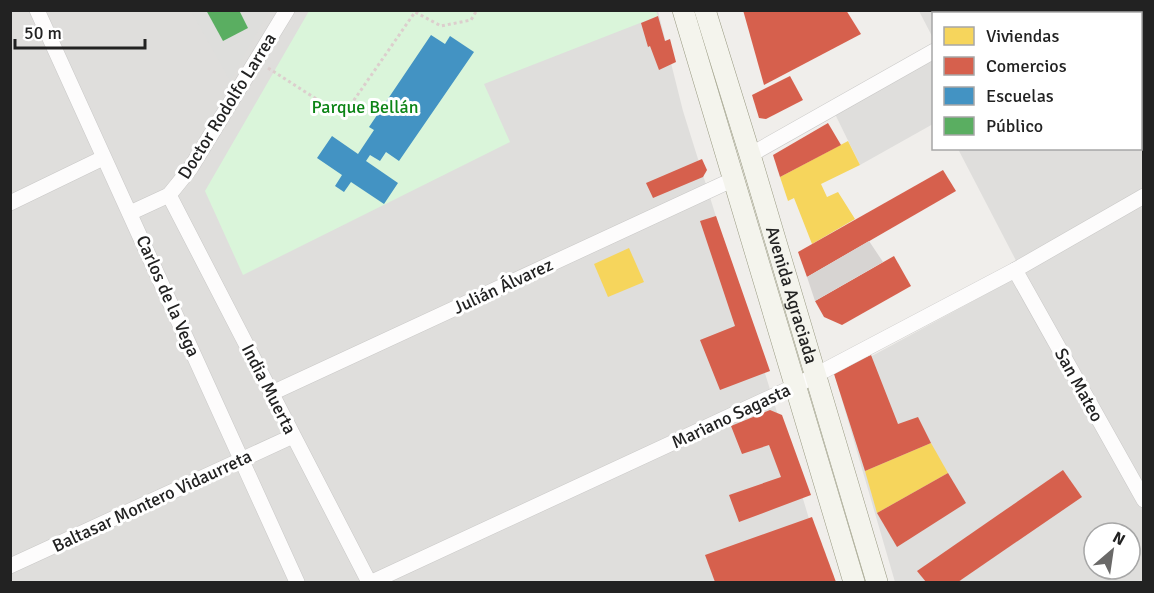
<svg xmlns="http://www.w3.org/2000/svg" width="1154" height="593" font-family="Signika,sans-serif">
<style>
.residential{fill:#dfdedc;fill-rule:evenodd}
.religious{fill:#dededc}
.park{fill:#daf5da}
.homes{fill:#f6d55c}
.shops{fill:#d6604d}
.schools{fill:#4393c3}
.public{fill:#5aae61}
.building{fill:#d7d4d2}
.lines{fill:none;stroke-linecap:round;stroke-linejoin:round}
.minor-casing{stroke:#c9c8c7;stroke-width:16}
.secondary-casing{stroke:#999a82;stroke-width:22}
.path{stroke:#dccecd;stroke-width:3;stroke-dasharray:3 3;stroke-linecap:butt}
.minor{stroke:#fdfcfc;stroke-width:15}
.secondary{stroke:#f4f4ed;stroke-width:21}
.labels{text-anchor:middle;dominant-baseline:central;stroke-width:6;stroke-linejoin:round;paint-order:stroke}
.street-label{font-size:18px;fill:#222;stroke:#fff}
.park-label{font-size:18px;fill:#0c8416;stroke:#fff}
</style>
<rect width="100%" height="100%" fill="#f0eeeb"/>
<g class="residential">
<path d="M10,11H658L683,111L773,399L828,582H11Z"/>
<path d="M919,11H1143V582H895L835,376L1023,274L958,149L1140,148V14H934L933,38ZM1094,533H1130V569H1094Z"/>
<path d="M933,59V124L860,165L835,114Z"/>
</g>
<path class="religious" d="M191,11H269L230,81Z"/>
<path class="park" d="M309,11H656L658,16L484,84L510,142L243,275L205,191Z"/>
<g class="homes">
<path d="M848,141L860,165L821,184L827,197L838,192L855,219L812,244L794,198L788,201L780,177Z"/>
<path d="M629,248L644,282L608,297L594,264Z"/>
<path d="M931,443L948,473L877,513L865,471Z"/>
</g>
<g class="shops">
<path d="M743,10H846L861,34L764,85Z"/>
<path d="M658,16L665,41L670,39L676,62L659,70L650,46L648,47L641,23Z"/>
<path d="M790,76L803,100L766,119L759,118L752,95Z"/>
<path d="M828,123L841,145L780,177L773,155Z"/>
<path d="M702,159L707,170L703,177L653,198L646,183Z"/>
<path d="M943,170L956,191L807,277L798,252Z"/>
<path d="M716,216L770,371L720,390L700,340L735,326L700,221Z"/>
<path d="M894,256L911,286L842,325L824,317L815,301Z"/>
<path d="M871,355L898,424L918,417L931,443L865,471L834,374L839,367Z"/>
<path d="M770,410L782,415L811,495L739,522L729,495L781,477L769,445L742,454L731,426Z"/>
<path d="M1063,470L1082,497L958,582H926L917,571Z"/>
<path d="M948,473L966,503L897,547L877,513Z"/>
<path d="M812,517L836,582H715L705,555Z"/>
</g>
<path class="schools" d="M431,35L445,44L450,36L474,52L399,161L386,152L380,161L370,155L366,161L398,183L384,204L351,182L344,192L335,186L342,175L317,158L332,136L358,154L374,130L369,127Z"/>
<path class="public" d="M206,10H239L248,28L223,41Z"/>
<path class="building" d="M869,241L883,262L815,301L807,277Z"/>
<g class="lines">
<defs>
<g id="minor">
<path d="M37,10L297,582"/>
<path d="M1108,10L1110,14"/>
<path d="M1000,14L1005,10"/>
<path d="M1140,69L1144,75"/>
<path d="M750,155L934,51"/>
<path d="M169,195L369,582"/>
<path d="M10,203L103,158"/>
<path d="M130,213L169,195L190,169L287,10"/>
<path d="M1015,270L1144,500"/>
<path d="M272,393L734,179"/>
<path d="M10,566L293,436"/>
<path d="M372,582L795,386L1015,270L1144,196"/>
</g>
<g id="secondary">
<path d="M683,10L854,582"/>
<path id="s1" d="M705,10L750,155L877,582"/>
</g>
</defs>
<use href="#minor" class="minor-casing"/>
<use href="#secondary" class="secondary-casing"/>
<path class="path" d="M268,68L343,116L415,12L441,26L471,20L477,10"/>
<use href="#minor" class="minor"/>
<use href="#secondary" class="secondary"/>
</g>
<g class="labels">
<g class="street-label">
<text transform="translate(227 106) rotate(-58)">Doctor Rodolfo Larrea</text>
<text transform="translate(503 286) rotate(-25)">Julián Álvarez</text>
<text transform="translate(168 296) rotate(66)">Carlos de la Vega</text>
<text stroke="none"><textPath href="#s1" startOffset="298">Avenida Agraciada</textPath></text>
<text transform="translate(1079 385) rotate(61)">San Mateo</text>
<text transform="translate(269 389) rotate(63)">India Muerta</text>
<text transform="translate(731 416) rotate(-25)">Mariano Sagasta</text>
<text transform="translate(152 501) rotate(-25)">Baltasar Montero Vidaurreta</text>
</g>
<g class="park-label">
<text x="365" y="107">Parque Bellán</text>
</g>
</g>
<rect width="1154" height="593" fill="none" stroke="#222222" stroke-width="24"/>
<rect x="932" y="12" width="210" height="138" fill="#ffffff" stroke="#a7a7a7" stroke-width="1.5"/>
<rect x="944" y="27" width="30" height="18" fill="#f6d55c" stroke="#a7a7a7" stroke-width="1.5"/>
<text x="986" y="42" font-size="18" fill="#222222">Viviendas</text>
<rect x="944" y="57" width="30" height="18" fill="#d6604d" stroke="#a7a7a7" stroke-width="1.5"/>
<text x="986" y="72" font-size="18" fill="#222222">Comercios</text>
<rect x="944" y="87" width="30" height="18" fill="#4393c3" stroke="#a7a7a7" stroke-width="1.5"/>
<text x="986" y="102" font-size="18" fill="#222222">Escuelas</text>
<rect x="944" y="117" width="30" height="18" fill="#5aae61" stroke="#a7a7a7" stroke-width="1.5"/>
<text x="986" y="132" font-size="18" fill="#222222">Público</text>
<g transform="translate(1112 551) rotate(29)"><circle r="28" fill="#ffffff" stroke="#a7a7a7" stroke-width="1.5"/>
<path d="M0-4.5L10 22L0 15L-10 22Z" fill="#6a6968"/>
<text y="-9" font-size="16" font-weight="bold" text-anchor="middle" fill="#222222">N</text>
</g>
<path d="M15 39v9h130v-9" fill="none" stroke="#222222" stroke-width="3"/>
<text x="24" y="39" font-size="18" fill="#222222" stroke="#ffffff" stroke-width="4.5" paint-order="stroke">50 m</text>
</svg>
